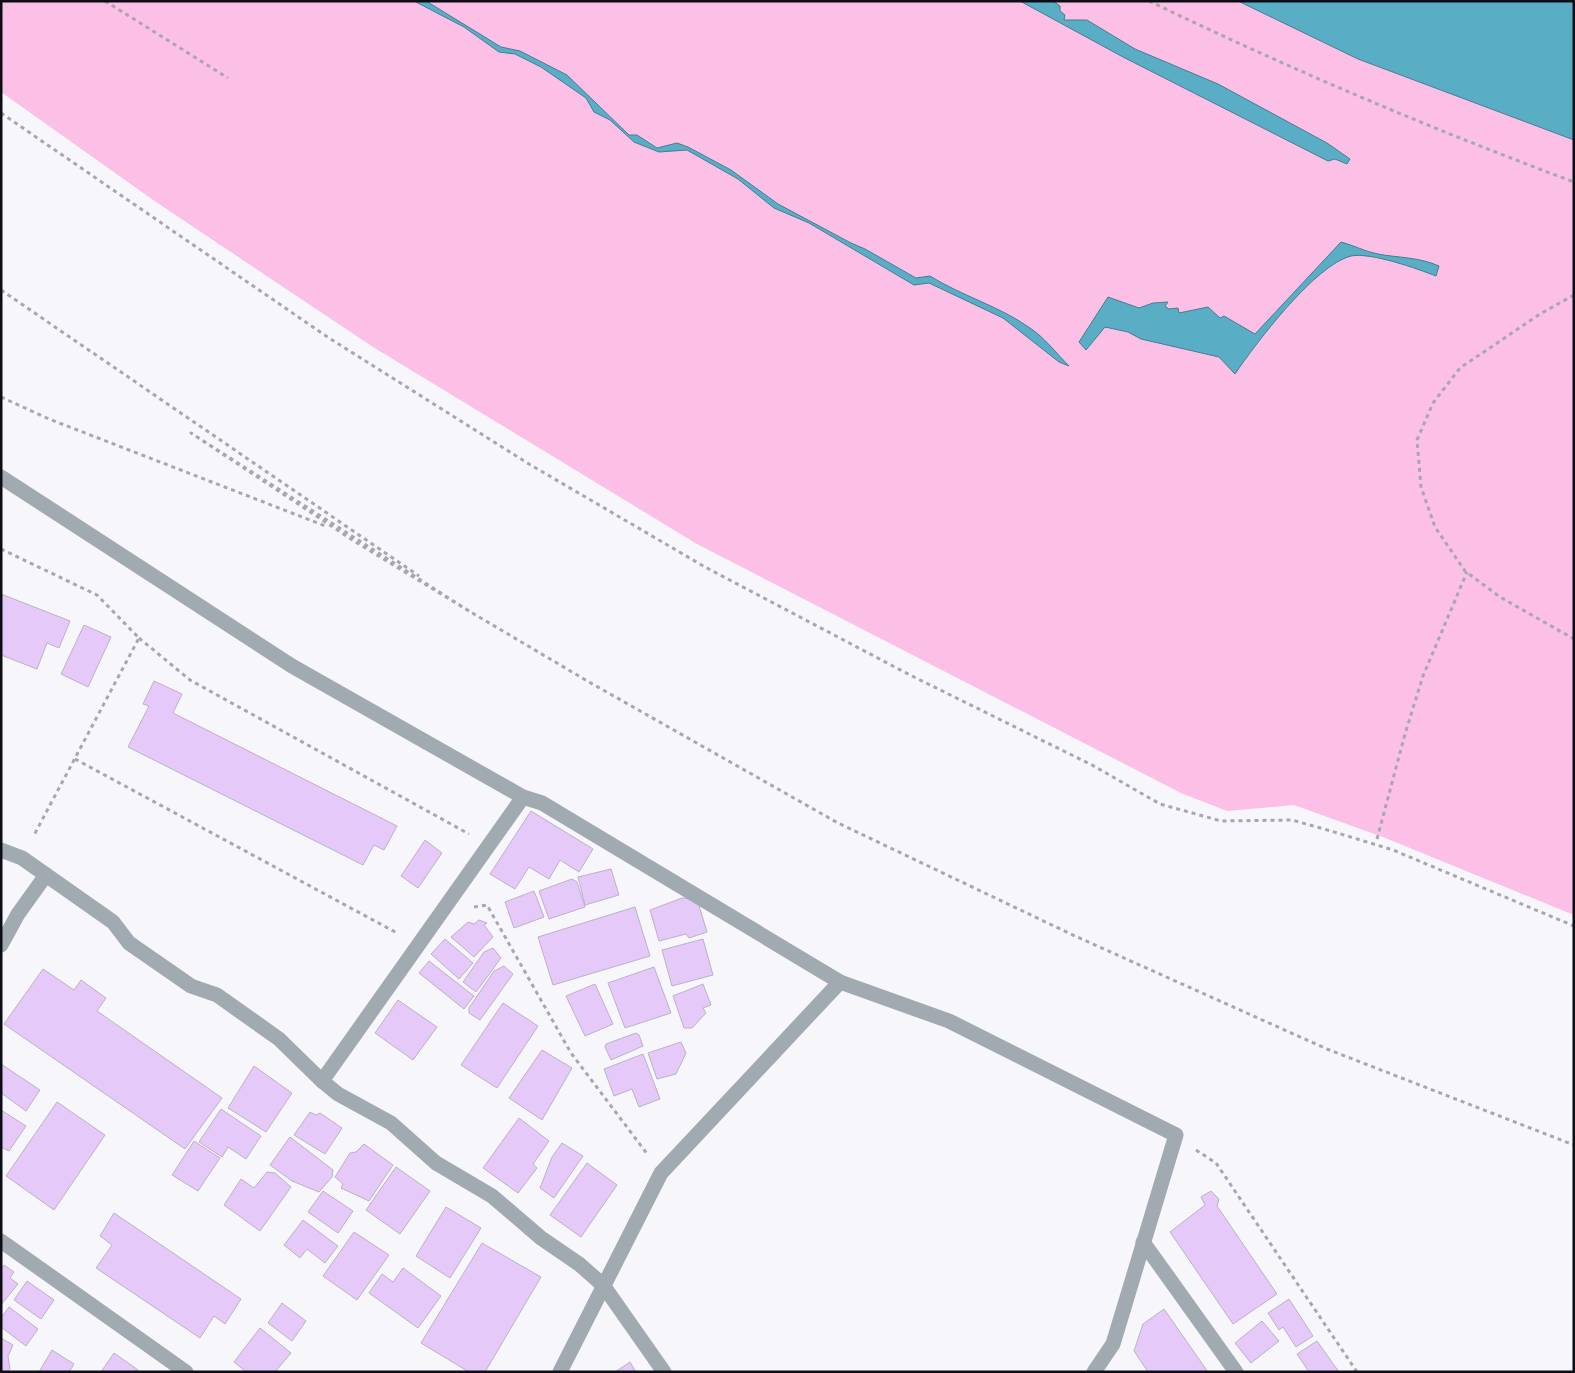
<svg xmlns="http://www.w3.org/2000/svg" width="1575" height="1373" font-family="Ubuntu,sans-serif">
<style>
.green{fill:#fcbfe6}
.water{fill:#59aec6;stroke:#427e91}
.building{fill:#e4c9f9;stroke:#bdb1c7}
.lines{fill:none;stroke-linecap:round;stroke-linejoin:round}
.path{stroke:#a7a7ad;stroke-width:3;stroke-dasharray:4 4;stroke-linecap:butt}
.minor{stroke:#a1a9b1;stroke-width:15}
</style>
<rect width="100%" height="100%" fill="#f6f6fb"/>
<path class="green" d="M1,1H1238L1358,59L1574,140V915L1383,837L1294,805L1227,811L1181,793L697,544L373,347L156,202L1,92Z"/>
<g class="water">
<path d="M414,1H426L501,47L520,51L567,75L629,135H637L657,148L677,143L688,147L731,170L778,204L851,243L865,249L916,278L930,276C962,296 999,306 1030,328C1045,338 1057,354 1069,366L1059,362L1003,318L929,283L914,285L809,223L774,208L738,179L687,150L659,152L634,142L610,120L594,112L586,98L541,67L515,54L499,52L464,27Z"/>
<path d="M1020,1H1053L1060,6V11L1065,15L1064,20H1087L1135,49L1218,84L1327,143L1350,159L1347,164L1335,159L1328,161L1123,57Z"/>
<path d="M1238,1H1574V140L1358,59Z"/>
<path d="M1341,242C1353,245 1366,252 1378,254C1399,258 1419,257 1439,266L1436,276C1418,269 1371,252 1351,256C1315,265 1256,343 1235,374L1219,357L1141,339L1128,332L1105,327L1086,350L1079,342L1108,297L1139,308L1153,303L1168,302L1165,306L1169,309L1178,308L1179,313L1208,307L1220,318L1224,316L1255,334Z"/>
</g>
<g class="building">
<path d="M1,594L70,621L59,648L47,643L37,669L1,655Z"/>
<path d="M84,625L111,637L88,687L61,674Z"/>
<path d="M154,681L182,694L173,713L397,826L384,850L374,845L363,865L128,747L149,706L143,704Z"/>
<path d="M531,811L593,849L579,872L560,860L549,879L529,867L515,889L490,874Z"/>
<path d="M425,840L442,853L418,888L401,876Z"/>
<path d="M611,869L619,895L585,905L578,877Z"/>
<path d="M572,879L577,882L585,907L549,919L539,891Z"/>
<path d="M534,891L544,917L514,928L505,902Z"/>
<path d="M682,898L697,899L707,932L689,938L686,934L659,941L650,910Z"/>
<path d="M635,907L650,956L553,985L538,937Z"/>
<path d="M479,920L487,923L484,925L493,937L474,957L451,937L468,922L474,924Z"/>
<path d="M445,939L473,963L459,979L431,954Z"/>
<path d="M703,939L713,975L672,986L662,950Z"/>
<path d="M493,948L501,958L476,992L463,982L484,952Z"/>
<path d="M429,961L474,996L464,1009L419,973Z"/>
<path d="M504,966L513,974L480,1020L469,1013V1008L494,971Z"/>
<path d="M654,967L671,1013L625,1028L608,983Z"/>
<path d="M43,969L74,990L81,980L106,998L97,1011L222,1098L185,1149L4,1024Z"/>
<path d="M595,984L613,1024L585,1036L566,996Z"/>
<path d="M703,984L711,1005L703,1008L706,1013L692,1028H684L673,996Z"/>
<path d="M398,1000L437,1027L413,1060L375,1033Z"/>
<path d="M503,1003L538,1026L497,1088L461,1065Z"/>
<path d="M636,1033L639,1035L643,1046L611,1060L605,1047L606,1044Z"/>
<path d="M681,1042L686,1053L676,1074L657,1079L648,1053Z"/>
<path d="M542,1050L572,1068L542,1120L509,1098Z"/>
<path d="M643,1054L660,1099L639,1107L632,1089L614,1096L604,1069Z"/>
<path d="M1,1064L40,1090L26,1111L1,1093Z"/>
<path d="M254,1066L292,1093L266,1132L228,1108Z"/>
<path d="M57,1102L105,1135L54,1210L6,1176Z"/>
<path d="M221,1109L261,1136L246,1159L228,1147L222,1157L199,1142Z"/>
<path d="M1,1110L26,1126L9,1151L1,1147Z"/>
<path d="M310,1112L316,1115L320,1113L342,1128L325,1154L294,1135Z"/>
<path d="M519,1118L549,1141L533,1164L537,1168L518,1193L483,1168Z"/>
<path d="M290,1137L333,1170L332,1177L319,1192L292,1181L270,1165Z"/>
<path d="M194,1141L220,1158L198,1191L172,1175Z"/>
<path d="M562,1143L583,1156L554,1198L540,1188L552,1157Z"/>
<path d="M364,1144L393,1165L369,1201L341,1188L343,1184L335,1177L350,1153L356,1152Z"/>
<path d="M587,1163L617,1185L581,1237L550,1215Z"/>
<path d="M396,1167L430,1191L400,1234L366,1210Z"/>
<path d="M267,1172L275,1173L291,1187L260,1231L224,1205L241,1179L254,1188Z"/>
<path d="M323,1191L353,1211L338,1233L308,1212Z"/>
<path d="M1211,1191L1219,1199L1217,1206L1277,1294L1233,1324L1170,1232L1205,1205L1201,1197Z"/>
<path d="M446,1207L481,1228L450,1278L416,1256Z"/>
<path d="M114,1213L241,1299L225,1324L214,1316L200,1338L96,1268L112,1245L100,1236Z"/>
<path d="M303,1220L338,1246L325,1263L307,1249L300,1258L284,1245Z"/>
<path d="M354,1232L389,1255L357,1300L323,1276Z"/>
<path d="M482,1243L541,1277L485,1372H469L421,1343Z"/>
<path d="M4,1265L14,1272L10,1278L18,1284L1,1305V1269Z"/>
<path d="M403,1268L441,1296L418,1328L369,1293L382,1274L393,1282Z"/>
<path d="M27,1281L54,1300L41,1319L14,1300Z"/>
<path d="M1289,1299L1313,1336L1296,1347L1283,1327L1279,1330L1268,1313Z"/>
<path d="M282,1303L306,1321L292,1341L268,1323Z"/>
<path d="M9,1307L38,1329L26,1346L1,1327V1318Z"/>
<path d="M1164,1309L1208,1372H1148L1134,1351L1143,1324Z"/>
<path d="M1262,1321L1279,1341L1251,1363L1235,1343Z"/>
<path d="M260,1328L291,1353L275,1372H246L234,1362Z"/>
<path d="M1,1338L13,1345L8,1356L10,1369L7,1372H1Z"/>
<path d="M1317,1341L1339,1372H1309L1297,1354Z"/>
<path d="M52,1350L74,1364L69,1372H39Z"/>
<path d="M114,1353L138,1370L137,1372H101Z"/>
<path d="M630,1362L636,1372H615Z"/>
</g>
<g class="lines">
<g class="path">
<path d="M105,1L228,78"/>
<path d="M1149,1C1288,68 1429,128 1574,182"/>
<path d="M1,113L329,338L529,464L705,567L910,675L1092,765L1160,804L1221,821L1292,820L1331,831L1393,850L1574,926"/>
<path d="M1,290L419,576"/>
<path d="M1574,295L1540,314L1460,368L1433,403L1417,440L1421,487L1435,527L1465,571L1500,597L1574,639"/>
<path d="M1,397L49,419L328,527"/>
<path d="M1,549L97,595L139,638L33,837"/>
<path d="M469,611L191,433L354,541L469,611L589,682L838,823L1075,936L1327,1049L1574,1145"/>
<path d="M139,638L190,680L469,834"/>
<path d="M75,759L397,933"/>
<path d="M1377,839L1405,734L1423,676L1467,572"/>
<path d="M474,907L487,905L571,1053L648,1155"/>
<path d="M1196,1150L1216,1163L1357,1372"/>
</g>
<g class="minor">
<path d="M1,477L292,666L523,797L542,803L840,982L949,1021L1176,1135L1113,1344L1094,1372"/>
<path d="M1,850L22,858L113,922L129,943L191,986L217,995L279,1039L322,1081L338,1094L391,1123L436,1163L492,1196L541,1238L579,1264L603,1285L664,1372"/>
<path d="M1,945L18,914L46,875"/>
<path d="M322,1081L523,797"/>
<path d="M1,1241L186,1372"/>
<path d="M1143,1242L1236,1372"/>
<path d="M560,1372L661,1173L840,982"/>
</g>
</g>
<rect width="1575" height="1373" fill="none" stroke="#0d0d15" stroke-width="5"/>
</svg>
